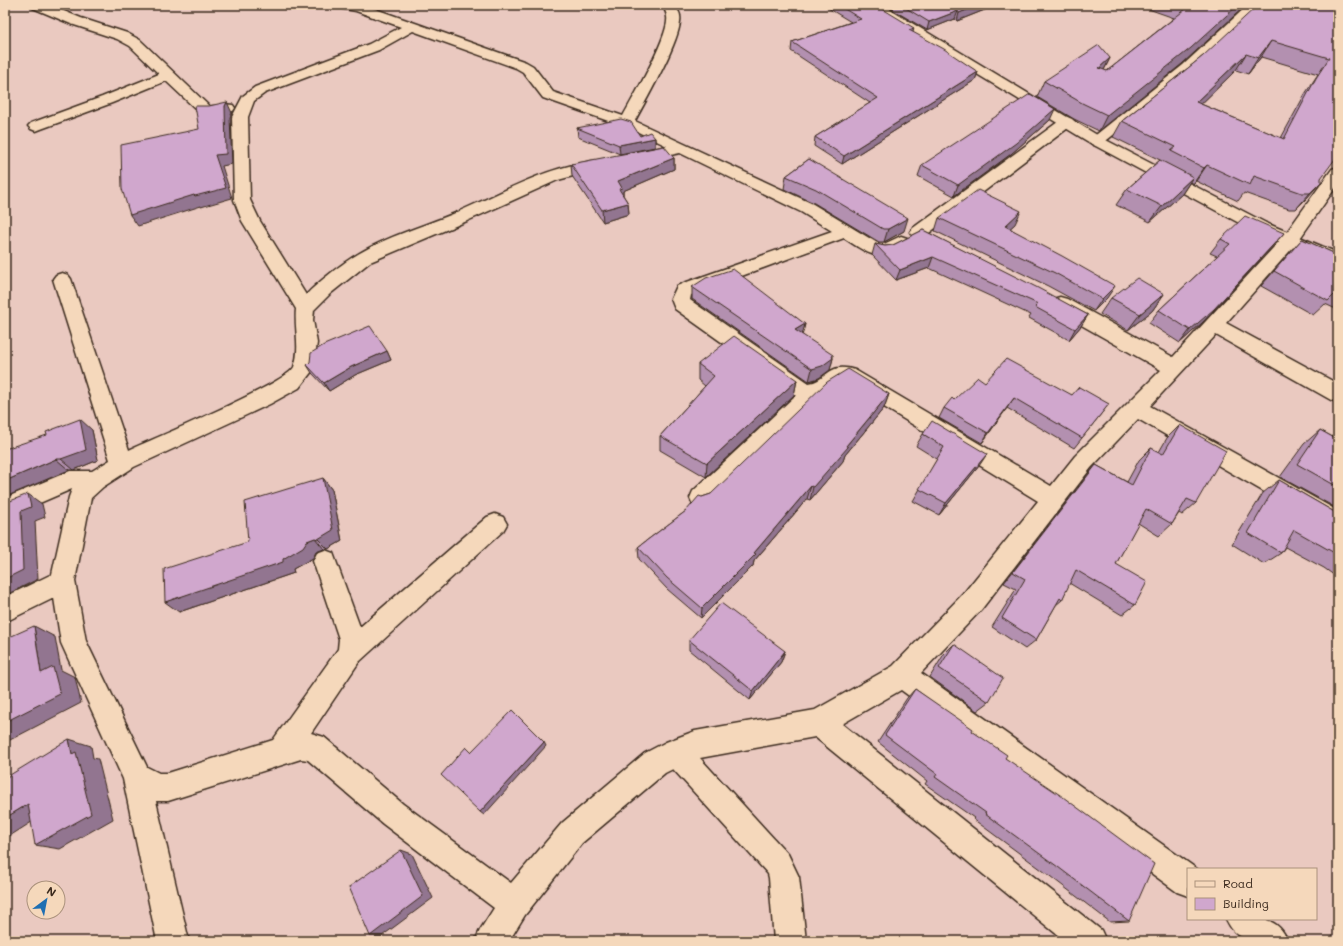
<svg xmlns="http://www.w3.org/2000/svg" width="1343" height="946" font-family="Mali,sans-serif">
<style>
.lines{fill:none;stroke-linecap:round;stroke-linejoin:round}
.minor-casing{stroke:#3b2a1e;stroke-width:3}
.secondary-casing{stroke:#3b2a1e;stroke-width:3}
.minor{fill:#f5d8bb;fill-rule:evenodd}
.secondary{fill:#f5d8bb;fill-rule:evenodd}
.wall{fill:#b390b0;stroke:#3b2a1e;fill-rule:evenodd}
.shaded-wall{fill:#927590;stroke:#3b2a1e}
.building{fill:#d0a7cd;stroke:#3b2a1e;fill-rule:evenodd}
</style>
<rect width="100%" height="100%" fill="#eac9c0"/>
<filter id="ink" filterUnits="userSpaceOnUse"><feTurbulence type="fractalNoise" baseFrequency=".025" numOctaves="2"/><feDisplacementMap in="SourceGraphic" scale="8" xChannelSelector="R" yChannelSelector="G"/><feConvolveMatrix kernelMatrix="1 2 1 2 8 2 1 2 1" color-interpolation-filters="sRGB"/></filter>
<g filter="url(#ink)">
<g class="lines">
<defs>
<g id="minor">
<path d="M32,5H49L81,18L127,33L140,40L209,106C218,107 225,103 233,105L235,108L233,111L215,115L200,113L166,81L112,103L41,129L36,131L31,129L28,126L31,123L102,97L159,74L130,46L117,39L71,24L33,8Z"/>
<path d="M338,5H364L526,62L533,66L553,92L623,116C633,98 670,35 667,17C667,13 664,9 663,5H675C677,9 680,13 680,16C684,35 645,102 635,121L813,204L879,244H884L901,236L907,238L910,242C907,247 902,249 897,252C878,263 861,249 844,238L696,293L691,295L690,300L809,383C827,381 828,361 855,370L1051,486L1075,456L1161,370L1053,309L1051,304L1053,299L1060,297L1067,299L1173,357L1284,236L1332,169L1338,167V184L1296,244L1226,323L1338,384V402L1331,400L1216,335L1150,406L1338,511V533L1330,530L1138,419L1091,468L981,610L921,673L1197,869H1188V896L1177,892L901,690L842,724L1101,930L1106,941H1065L815,737L700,758L788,854L799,877L806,941H774L769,878L768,874L673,769L665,773L582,843L525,915L509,941H475L480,930L494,908L383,824L308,760L301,759L168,801H156L189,941H157L123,779L61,643L54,598L5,622V597L52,574L69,497L72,489L5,518V498L70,471H92L110,460L53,279L56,275L62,273L68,275L71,279L129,450C153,439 287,383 294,367C301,348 294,328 296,309L242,221L234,200L232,117L243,96L255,87L369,44L401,27L356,11L339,8ZM413,31L516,68L523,72L543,98L634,130L667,146L632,154L630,157L632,160L638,162L680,153L801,212L832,231L684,283L677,286L671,299L675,309L796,395L693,491L690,498L693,505L701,508L709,505L822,395L843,382L1038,501L963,594L893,666L815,710L695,731L666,742L645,753L562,823L511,883L403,804L324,737L311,733L359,662L503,531L507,524L503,517L495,514L487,517L360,627L333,553L325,550L317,553L313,561L339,639L338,649L273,740L168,773H159L147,767L86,641L75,581L91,498L103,487L134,467L270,404L299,388L313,370L317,343L313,320L314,310L330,294L370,262L467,221L558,180L607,167L609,164L607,161C599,159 591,161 583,163C537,171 496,196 453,214C423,226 386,237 358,254C344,262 317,283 306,295L260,221L250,200L248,117L254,101L265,93L379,50Z"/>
<path d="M878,5H895C891,11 882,13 875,12L874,9Z"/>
<path d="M1248,5H1262L1193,71L1102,144L1097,146L1092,144L1089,141L1092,138L1183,65Z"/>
<path d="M1067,117L1072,119L1075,122L1072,125L925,236L919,238L913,236L910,232L913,228L1062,119Z"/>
<path d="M1226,919C1252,919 1276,912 1288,941C1261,941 1238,946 1226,919Z"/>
</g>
<path id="secondary" d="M867,5H882L1102,138L1266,223L1338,253V266L1254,231L1092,144L868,8Z"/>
</defs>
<use href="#minor" class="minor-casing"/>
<use href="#secondary" class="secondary-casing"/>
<use href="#minor" class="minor"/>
<use href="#secondary" class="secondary"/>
</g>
<g class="wall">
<path d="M823,5H876L913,33L978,72L975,80L842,164L814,146L815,137L870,103L791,51L792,42L851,22Z"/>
<path d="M894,5H997L957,21L955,19L927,30L893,10Z"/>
<path d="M1137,5H1246L1182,64L1099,131L1074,119L1037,97L1044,81L1110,58L1104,70L1107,71L1174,18Z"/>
<path d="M1338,5L1321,178L1307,198L1296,209H1289L1244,193L1238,201L1196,181L1193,184L1190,182L1182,194L1150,222L1116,205L1127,189L1160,160L1113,137L1122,121L1203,56ZM1261,57L1318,74L1305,94L1281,138L1201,104L1236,70L1248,74Z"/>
<path d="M1050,120L1011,154L954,196L918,176L922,165Z"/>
<path d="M577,128L655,138V147L620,154L578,137Z"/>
<path d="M674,158V169L623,191V195L628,203L629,214L603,222L572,176L571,164Z"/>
<path d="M809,159L904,231L884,242H879L814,203L784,189L786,176Z"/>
<path d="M939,218L1015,224L1010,228L1107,298L1094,311L1048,286L935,231Z"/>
<path d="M923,230L1088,315L1081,326L1069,340L1029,318L1031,315L929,268L896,280L872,255L875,244L885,246L893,245Z"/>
<path d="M1284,233L1203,322L1180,343L1149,323L1159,310L1217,256L1210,253L1221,239Z"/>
<path d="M1302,239L1338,255V310L1325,304L1313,315L1261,286Z"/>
<path d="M692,287L805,324L802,335L833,358L830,370L819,378L809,381L692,299Z"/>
<path d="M1164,294L1152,311L1128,330L1100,314L1111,298Z"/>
<path d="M387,351L391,360L355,375L329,391L312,373L307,365Z"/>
<path d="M698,364L797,380L794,395L706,477L660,450V436L705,386L698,380Z"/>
<path d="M985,382L1072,395L1109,404L1074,448L1007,408L982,443L939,418L944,408Z"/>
<path d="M889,394L884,408L845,455L843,461L810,500L807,499L754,561L753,566L701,618L667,589L639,559L638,547L686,511L702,497L711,494Z"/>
<path d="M1180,425L1196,503L1182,515L1179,513L1172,524L1159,536L1138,523L1116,564L1135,605L1122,615L1069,583L1062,600L1056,605L1036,640L1025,649L992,627L1016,589L1004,583L1085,478L1096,465L1127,482L1139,460L1151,448L1159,452L1167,438Z"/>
<path d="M92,430L98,460L74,470H69L5,497Z"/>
<path d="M1320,430L1338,440V509L1280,477L1304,444Z"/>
<path d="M923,434L979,466L939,515L913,501L937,459L916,446Z"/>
<path d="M323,478L332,490L342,541L328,549H324L316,552L313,558L293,569L294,573L179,612L248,542Z"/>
<path d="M1279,480L1338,514V578L1324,568L1285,547L1281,553L1264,564L1232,544L1263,493Z"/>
<path d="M689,640L785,651L781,662L750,700L689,650Z"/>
<path d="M954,644L989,702L977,711L930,677L944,654Z"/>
<path d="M915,689L972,731L1005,758L1129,921L1110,922L1042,870L973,819L974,818L925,784L927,781L878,742L907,698Z"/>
</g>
<g class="shaded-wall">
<path d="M979,5H997L957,21L959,13Z"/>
<path d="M1238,5H1246L1182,64L1099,131L1107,115Z"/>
<path d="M958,11L955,19L927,30L929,22Z"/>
<path d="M914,28L912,37L909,30Z"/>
<path d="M1271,41L1261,57L1248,74L1258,58Z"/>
<path d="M1246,54L1236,70L1187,118L1196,102Z"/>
<path d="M1110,58L1102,74L1099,68Z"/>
<path d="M978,72L975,80L842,164L844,156Z"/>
<path d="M227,102L232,113L230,117L232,164L222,166L232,198L201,207V206L138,226L130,215L215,155L225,106Z"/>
<path d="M1055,109L1050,120L1011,154L954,196L958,185Z"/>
<path d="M655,138V147L620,154L619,145Z"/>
<path d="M674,158V169L623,191V200H619L618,181Z"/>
<path d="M1207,165L1196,181L1193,184L1204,168Z"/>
<path d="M1193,177L1182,194L1150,222L1162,206Z"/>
<path d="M1321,182L1307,198L1296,209L1310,193Z"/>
<path d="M628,203L629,214L603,222L602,210Z"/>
<path d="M1021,211L1015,224L999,238L1005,226Z"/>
<path d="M908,218L904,231L884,242L888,229Z"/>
<path d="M1284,233L1203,322L1180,343L1190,330Z"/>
<path d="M933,257L929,268L896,280L900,270Z"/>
<path d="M1115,286L1107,298L1094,311L1102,299Z"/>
<path d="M1164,294L1152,311L1128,330L1140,314Z"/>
<path d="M1088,315L1081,326L1069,340L1075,329Z"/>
<path d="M805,324L802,336L795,330Z"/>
<path d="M387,351L391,360L355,375L329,391L324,383L351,367Z"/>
<path d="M833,355V358L830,370L819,378L809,381L812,369Z"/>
<path d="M797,380L794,395L706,477L707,463Z"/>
<path d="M889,394L884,408L845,455L843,461L810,500L813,487L846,446Z"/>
<path d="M1014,398L1007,408L982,443L988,433Z"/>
<path d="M80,419L92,430L98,460L74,470L61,459Z"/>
<path d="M987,454L979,466L939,515L946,503Z"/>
<path d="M56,459L69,470L5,497V481Z"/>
<path d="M323,478L332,490L342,541L328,549L318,539Z"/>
<path d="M811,486L807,499L754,561L753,566L701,618L702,608L754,553Z"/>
<path d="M28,494L42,504L45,517L35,521L38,579L12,592L5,595V579L21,511Z"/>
<path d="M315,538L324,549L316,552L313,558L293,569L294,573L179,612L165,602L283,559L307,541Z"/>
<path d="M34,626L55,637L61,670L75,677L81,703L8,741L5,740V722L41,673Z"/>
<path d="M785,651L781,662L750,700L753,691Z"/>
<path d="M69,739L91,746L93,758L98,759L113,819L60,849L35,845L72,754Z"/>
<path d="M544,742L546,746L484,815L480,812Z"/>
<path d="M28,804L52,809L5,839V818Z"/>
<path d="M401,850L412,854L433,898L382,936H370Z"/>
</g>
<g class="building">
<path d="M838,5H876L914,28L909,30L944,49L978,72L844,156L815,137L878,98L792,42L861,19Z"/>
<path d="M901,5H979L959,13L958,11L929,22Z"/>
<path d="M1191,5H1238L1191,48L1107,115L1082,103L1044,81L1099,45L1110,58L1099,68L1107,71Z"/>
<path d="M1258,5H1338V155L1321,178V182L1310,193H1302L1254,176L1250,185L1207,165L1204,168L1171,151L1176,147L1122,121L1203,56ZM1271,41L1329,58L1316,78L1284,139L1196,102L1246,54L1258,58Z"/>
<path d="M1030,94L1055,109L1016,143L958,185L922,165Z"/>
<path d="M227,102L225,106L226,154L215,155L226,188L195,196L194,195L130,215L122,189L121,145L199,129L195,106H209Z"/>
<path d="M621,119L631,122L640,136L650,132L655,138L619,145L577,128Z"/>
<path d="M664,146L674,158L618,181L622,188L619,189L628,203L602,210L571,164Z"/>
<path d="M809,159L908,218L888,229H883L816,189L786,176Z"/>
<path d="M1160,160L1193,177L1162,206L1127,189Z"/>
<path d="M978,190L1021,211L1005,226L1062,256L1115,286L1102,299L1055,273L939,218Z"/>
<path d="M1245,216L1284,233L1214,309L1190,330L1159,310L1230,244L1221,239Z"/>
<path d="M923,230L1038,288L1088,315L1075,329L1035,307L1038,304L933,257L900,270L875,244L885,246L893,245Z"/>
<path d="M1302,239L1338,255V291L1328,301L1274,271Z"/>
<path d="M733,269L805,324L795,330L833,355L832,357L833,358L822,366L812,369L692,287L706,278Z"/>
<path d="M1137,278L1164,294L1140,314L1111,298Z"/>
<path d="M370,326L387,351L351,367L324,383L307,365L310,362L311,353L324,345Z"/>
<path d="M734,336L797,380L707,463L660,436L714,376L698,364Z"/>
<path d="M1006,359L1072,395L1079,387L1109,404L1082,438L1014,398L988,433L944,408L952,398L954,400L978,377L985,382Z"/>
<path d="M848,369L889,394L846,446L848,447L813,487L811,486L754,553L756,554L702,608L667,578L638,547L686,511L699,496L702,497L711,494L827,382Z"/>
<path d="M80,419L86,450L61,459H56L5,481V449L47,435L46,432Z"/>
<path d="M932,421L987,454L946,503L919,489L944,447L923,434Z"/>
<path d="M1180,425L1226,451L1196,503L1187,499L1172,524L1146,509L1116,564L1147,582L1135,605L1076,570L1062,600L1060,598L1036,640L1002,618L1025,579L1013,572L1096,465L1132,485L1151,448L1163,454Z"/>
<path d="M1320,430L1338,440V487L1297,464Z"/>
<path d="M323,478L333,530L318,539L315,538L307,541L303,547L283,559V562L165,602L164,569L248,542L245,502Z"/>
<path d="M1279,480L1338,514V555L1294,530L1281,553L1248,533Z"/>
<path d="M28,494L31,507L21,511L23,570L5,579V503Z"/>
<path d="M721,603L785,651L753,691L689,640Z"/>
<path d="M34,626L41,673L53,667L60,694L5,722V639Z"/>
<path d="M954,644L1003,678L989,702L939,668Z"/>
<path d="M915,689L973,729L972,731L1007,755L1005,758L1063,797L1154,864L1129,921L1058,867L985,814L986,813L935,777L937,774L885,735Z"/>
<path d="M512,710L544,742L480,812L441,775L466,747L471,752Z"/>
<path d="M69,739L72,754L76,752L91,814L35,845L28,804L5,818V778Z"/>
<path d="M401,850L423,896L370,936L349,887Z"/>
</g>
</g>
<rect width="1343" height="946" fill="none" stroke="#f5d8bb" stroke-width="20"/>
<rect x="10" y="10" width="1323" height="926" fill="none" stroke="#3b2a1e" stroke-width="1.5" filter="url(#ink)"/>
<rect x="1187" y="868" width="130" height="52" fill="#f5d8bb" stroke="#ab927c"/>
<rect x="1195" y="881" width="20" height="6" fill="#f5d8bb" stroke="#ab927c"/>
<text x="1223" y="888" font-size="12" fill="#3b2a1e">Road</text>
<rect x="1195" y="898" width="20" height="12" fill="#d0a7cd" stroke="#ab927c"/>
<text x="1223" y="908" font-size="12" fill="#3b2a1e">Building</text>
<g transform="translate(46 900) rotate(32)"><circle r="19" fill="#f5d8bb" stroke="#ab927c"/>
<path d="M0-3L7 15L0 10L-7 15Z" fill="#1f6fb2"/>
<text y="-6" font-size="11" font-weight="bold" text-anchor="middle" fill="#3b2a1e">N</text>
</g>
</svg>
